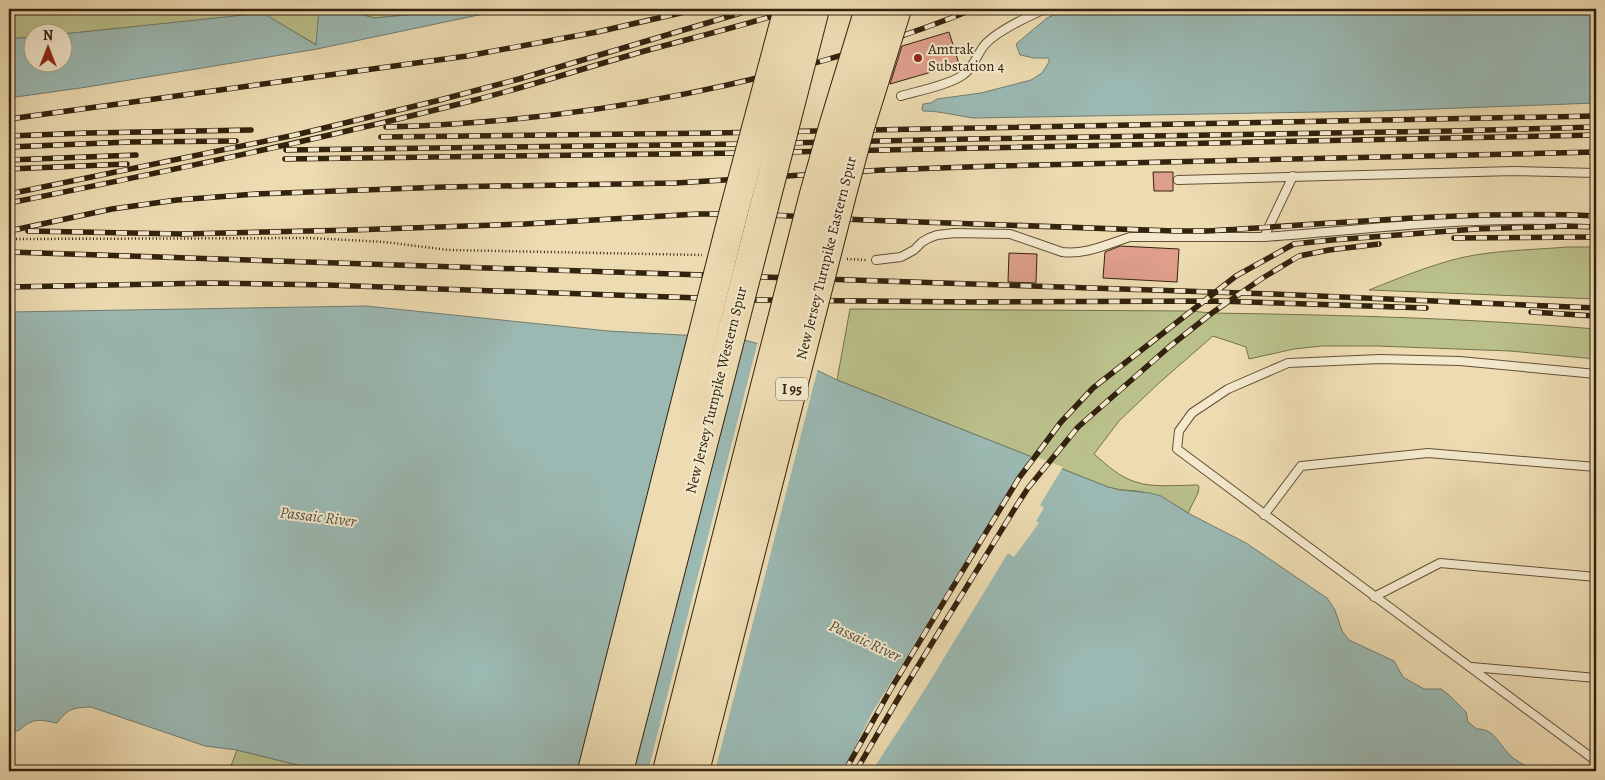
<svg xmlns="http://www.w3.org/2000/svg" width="1605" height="780" font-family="Alegreya,serif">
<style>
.green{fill:#bac08a;stroke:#76714c}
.water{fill:#9bb9b3;stroke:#717d71}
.pier{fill:#eddbb1}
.building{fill:#de9e8a;stroke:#33220e}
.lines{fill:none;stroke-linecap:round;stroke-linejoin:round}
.service-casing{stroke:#625037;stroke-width:10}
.path{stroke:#33220e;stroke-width:2.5;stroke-dasharray:1 2.5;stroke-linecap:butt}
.service{stroke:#f3e8cc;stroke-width:8}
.rail-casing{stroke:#33220e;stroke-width:5.5}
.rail{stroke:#f3e8cc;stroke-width:4;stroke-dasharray:11;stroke-linecap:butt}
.motorway-bridge-casing{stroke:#33220e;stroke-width:30;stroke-linecap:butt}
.motorway-bridge{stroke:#eddbb1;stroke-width:28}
.poi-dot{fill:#8f2418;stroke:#f3e8cc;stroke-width:2}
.labels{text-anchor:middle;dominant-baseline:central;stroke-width:4;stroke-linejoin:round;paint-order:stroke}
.shield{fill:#f3e8cc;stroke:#6d5d47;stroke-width:1}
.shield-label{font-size:14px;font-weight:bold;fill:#33220e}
.poi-label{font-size:15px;fill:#33220e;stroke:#f3e8cc;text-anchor:start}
.street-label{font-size:15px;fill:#33220e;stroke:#f3e8cc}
.water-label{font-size:16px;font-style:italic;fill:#524f40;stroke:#f3e8cc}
</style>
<rect width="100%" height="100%" fill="#eddbb1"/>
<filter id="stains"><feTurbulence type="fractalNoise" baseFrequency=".004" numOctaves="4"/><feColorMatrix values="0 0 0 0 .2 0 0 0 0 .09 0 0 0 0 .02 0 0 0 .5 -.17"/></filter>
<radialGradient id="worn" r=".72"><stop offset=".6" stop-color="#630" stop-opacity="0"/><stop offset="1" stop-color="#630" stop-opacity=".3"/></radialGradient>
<g class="green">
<path d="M9,9H319L317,45L263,14L63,34L32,32V37L9,39Z"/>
<path d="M342,9H474L374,18Z"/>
<path d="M1567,247H1596V299L1369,290C1399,278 1428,266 1460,258C1495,250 1532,250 1567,247Z"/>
<path d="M850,309L1190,311L1212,313C1340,315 1468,318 1596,329V359L1510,351L1377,346H1322L1294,349L1249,359L1246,347L1213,336L1159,383L1119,421L1094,454C1107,465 1119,477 1136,482C1152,488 1180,485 1198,485L1199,487L1198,493L1188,513C1173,503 1154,493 1136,491C1126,490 1117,490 1108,487L837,380Z"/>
<path d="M237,750L322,771H229Z"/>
</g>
<g class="water">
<path d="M319,9H342L374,18L474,9H507L317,49L87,87L9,98V39L32,37V62H62L63,34L263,13L316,45Z"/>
<path d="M1068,9H1596V103L1378,111L974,118C957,116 941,111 923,111L922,109L923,104L931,103L937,99L981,93L1031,80L1042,73L1049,62V58H1034L1020,55L1016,44L1047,18Z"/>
<path d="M366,306L608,331L737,338L770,347L837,380L1108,487L1120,490L1150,493L1161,496L1188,513L1246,543L1327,598L1335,610L1342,631L1349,640L1394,661L1403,677L1424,689H1441L1449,695L1466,712L1468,722L1477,729C1497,728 1501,751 1516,760C1522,764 1527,766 1533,771H322L237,750L205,746L91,707C72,708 69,708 57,723C49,722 39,718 31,722C20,726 24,732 9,732V312Z"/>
</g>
<g class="pier">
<path d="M758,341L771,345L818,368L715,771H648Z"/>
<path d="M1032,455L1063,467L1040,505L1044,508L1036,521L1039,523L1014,557L1008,553L922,694L872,771H843L872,713L997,509Z"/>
</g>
<g class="building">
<path d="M949,32L959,64L890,84L902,46Z"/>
<path d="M1153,172H1173V191H1154Z"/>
<path d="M1120,246L1179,249L1177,282L1103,278L1105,252Z"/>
<path d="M1009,253L1037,254L1036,283L1008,282Z"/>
</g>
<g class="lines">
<defs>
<g id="service">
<path d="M901,96C918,91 949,85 963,75C973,68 976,57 983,47C994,32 1027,17 1045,9"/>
<path d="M1178,180L1514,171L1596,173"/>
<path d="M1264,237C1374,229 1485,214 1596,222"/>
<path d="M876,260L901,257L914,250L922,242L929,238L937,235L955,233L1010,234L1062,252C1086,255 1107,244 1130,237H1264L1293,176"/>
<path d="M1596,374L1460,361L1380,359L1288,363L1228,389L1192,413L1179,431L1177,449C1316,554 1457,656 1596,761"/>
<path d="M1264,515L1301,466L1428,453L1596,467"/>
<path d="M1374,597L1440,563L1596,577"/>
<path d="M1472,667L1596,678"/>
</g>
</defs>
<use href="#service" class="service-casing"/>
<g class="path">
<path d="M16,239L310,238L385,242L448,250L702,255"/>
<path d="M847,259L867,260"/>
</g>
<use href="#service" class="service"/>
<defs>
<g id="rail">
<path d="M9,119L467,56L597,32L698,9"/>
<path d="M386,127C584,122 790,83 974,9"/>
<path d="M9,136L87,133L251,130"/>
<path d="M381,137L715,133L1596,116"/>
<path d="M9,147L129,142L236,141"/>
<path d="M286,150L742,144L970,139L1450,131L1596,127"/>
<path d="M285,159L742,153L1596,135"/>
<path d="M9,160L136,155"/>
<path d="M9,169L127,164"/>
<path d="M9,194L295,135L436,101L519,79L754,9"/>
<path d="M9,203C164,172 318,140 471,101C535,85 599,63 663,46C708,34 752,23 796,9"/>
<path d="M9,231L112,209L177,200L256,194L444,187L676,183L883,170L995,166L1596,152"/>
<path d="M28,231L182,234L352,230L525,224L698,214H755L864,220L1175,231H1206C1336,224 1466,210 1596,216"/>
<path d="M1454,238L1596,237"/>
<path d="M9,252L1273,294L1596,308"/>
<path d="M9,287L210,283L327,285L756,300L971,302L1219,301L1426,308"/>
<path d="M1531,312L1596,316"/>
<path d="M845,771L892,687L1019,478L1061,422L1093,388L1236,276L1294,244L1332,240L1476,229L1565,226L1596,227"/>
<path d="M856,771L902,692L1017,505L1028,488L1078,427L1169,347L1212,313L1261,279L1299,256L1329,250L1379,244"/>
</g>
</defs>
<use href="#rail" class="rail-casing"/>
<use href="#rail" class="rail"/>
<defs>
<g id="motorway-bridge">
<path d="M592,771L735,207L788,9"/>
<path d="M619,771L815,9"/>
<path d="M667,771L814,194L833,127L869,9"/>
<path d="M695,771L842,194L860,127L897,9"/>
</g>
</defs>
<use href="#motorway-bridge" class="motorway-bridge-casing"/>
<use href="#motorway-bridge" class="motorway-bridge"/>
</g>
<circle class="poi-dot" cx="918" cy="58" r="5"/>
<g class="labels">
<rect class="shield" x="776" y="377.5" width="32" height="23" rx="4"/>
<g class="shield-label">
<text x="792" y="389">I 95</text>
</g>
<g class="poi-label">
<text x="928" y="49">Amtrak<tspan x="928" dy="17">Substation 4</tspan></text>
</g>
<g class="street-label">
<text transform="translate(826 258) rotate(-76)">New Jersey Turnpike Eastern Spur</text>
<text transform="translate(716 390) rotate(-76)">New Jersey Turnpike Western Spur</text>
</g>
<g class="water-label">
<text transform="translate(318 517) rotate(7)">Passaic River</text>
<text transform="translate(865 641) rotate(25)">Passaic River</text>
</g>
</g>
<rect width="1605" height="780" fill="none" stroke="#eddbb1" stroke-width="30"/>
<rect x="10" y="10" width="1585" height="760" fill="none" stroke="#33220e" stroke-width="2.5"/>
<rect x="15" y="15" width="1575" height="750" fill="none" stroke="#33220e"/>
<g transform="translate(48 48)"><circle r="24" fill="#f3e8cc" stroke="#a69980"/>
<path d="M0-4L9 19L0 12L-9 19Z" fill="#8f2418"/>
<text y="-8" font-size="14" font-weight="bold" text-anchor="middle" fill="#33220e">N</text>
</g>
<rect width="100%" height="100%" filter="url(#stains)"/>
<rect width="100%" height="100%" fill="url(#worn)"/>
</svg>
